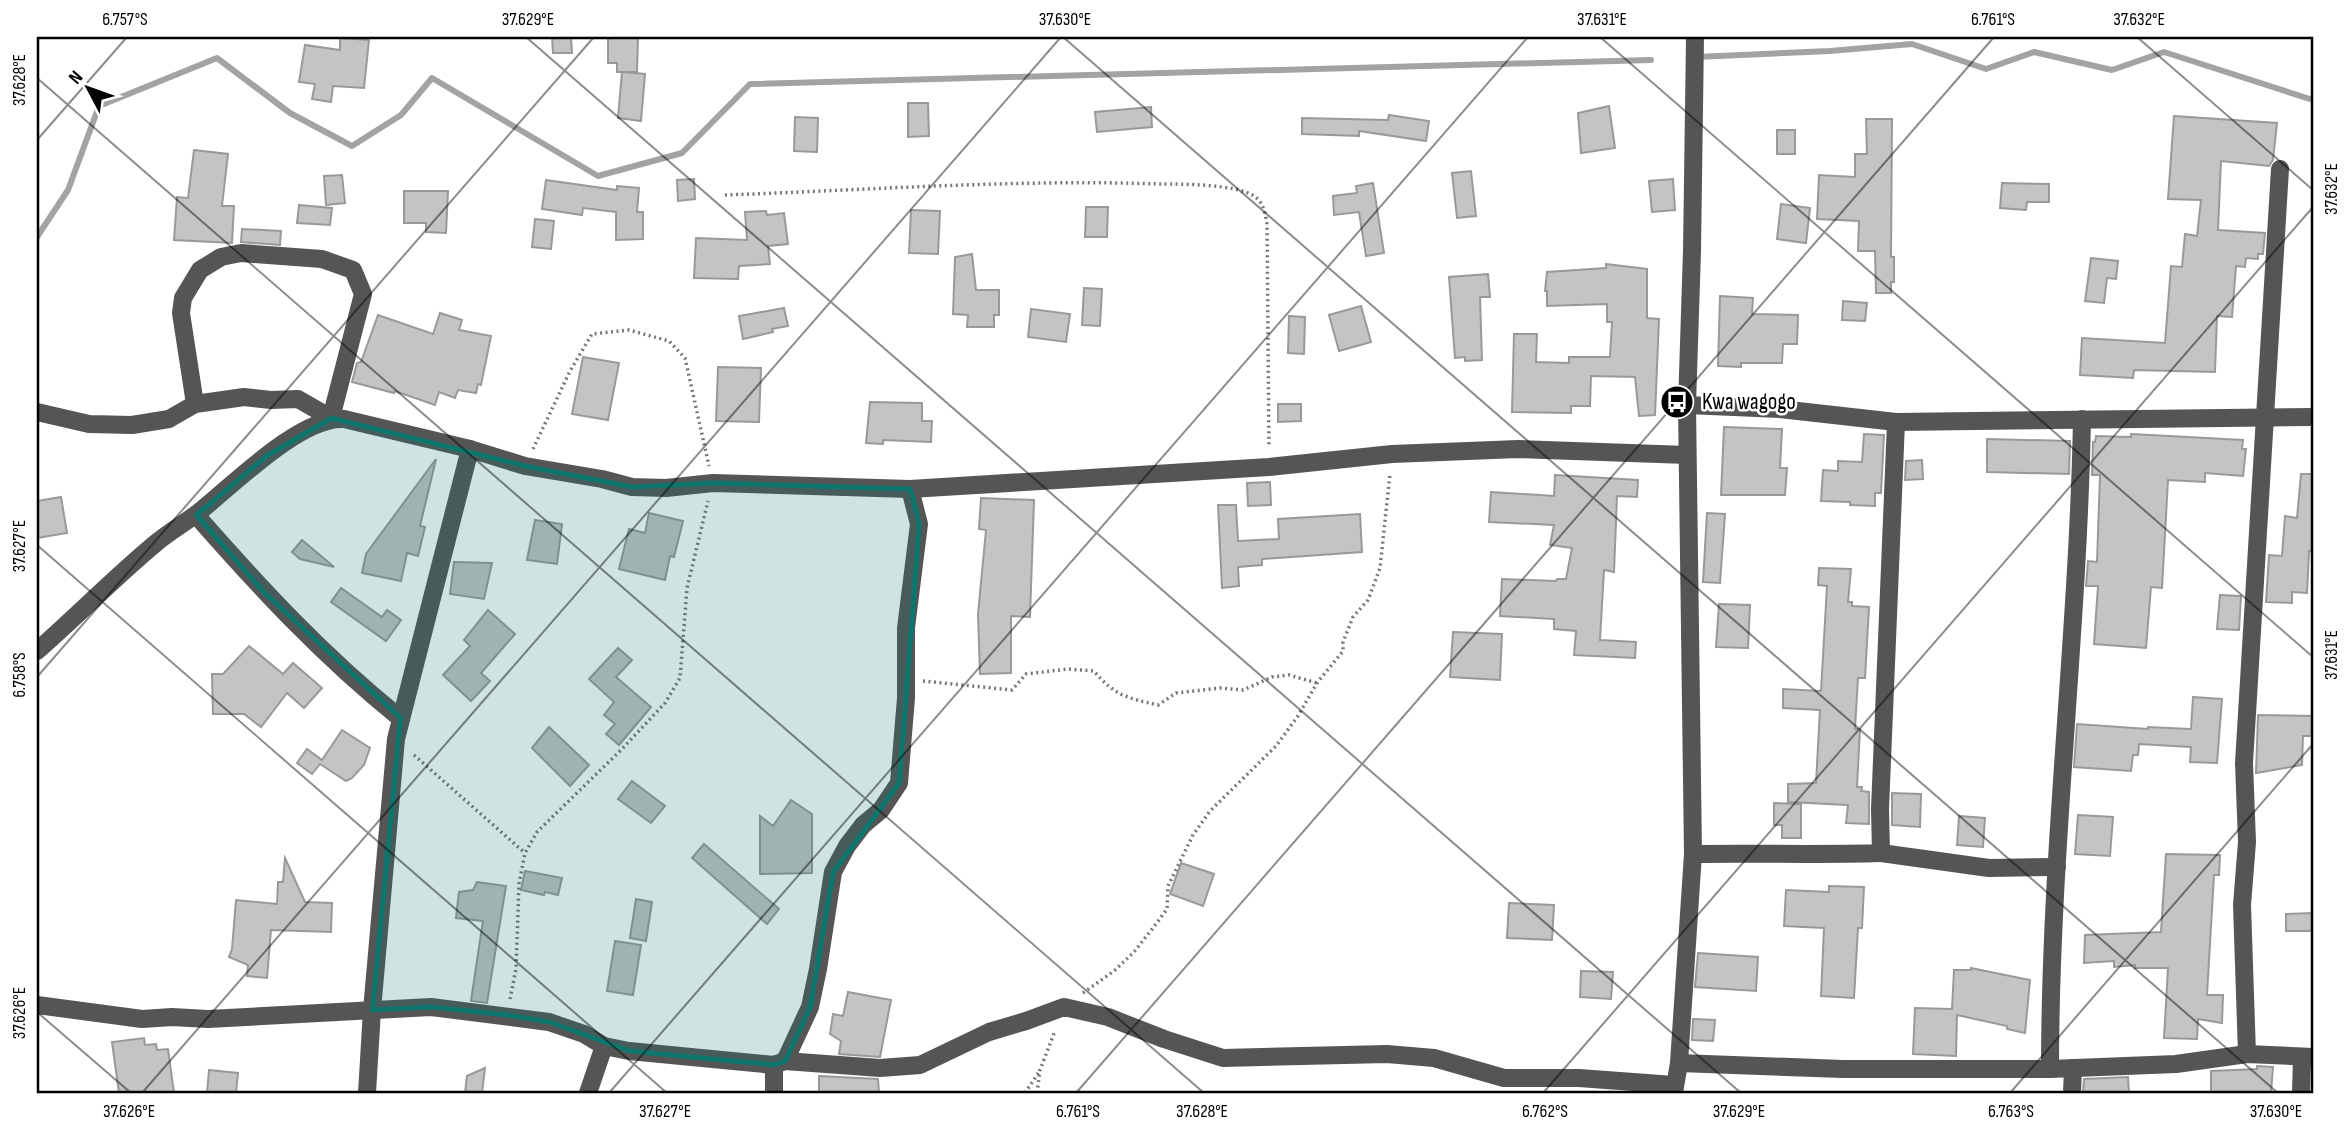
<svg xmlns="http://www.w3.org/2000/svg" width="2350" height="1130" font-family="'Sofia Sans Condensed',sans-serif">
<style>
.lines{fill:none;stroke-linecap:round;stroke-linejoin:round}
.stream{stroke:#a3a3a3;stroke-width:6}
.building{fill:#c4c4c4;stroke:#999;stroke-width:2}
.path{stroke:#777;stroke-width:3.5;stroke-dasharray:2 3.5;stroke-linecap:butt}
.minor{stroke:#555;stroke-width:18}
.marked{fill:#0f766e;fill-opacity:0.2;stroke:#0f766e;stroke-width:5;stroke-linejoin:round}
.ticks{fill:none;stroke:#000;stroke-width:2;stroke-opacity:0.45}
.labels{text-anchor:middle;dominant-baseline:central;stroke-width:5;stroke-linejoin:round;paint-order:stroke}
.poi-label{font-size:23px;fill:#000;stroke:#fff;text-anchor:start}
.neatline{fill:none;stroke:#000;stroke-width:2.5}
.ticks-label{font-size:18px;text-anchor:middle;fill:#000}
</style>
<rect width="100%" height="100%" fill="#fff"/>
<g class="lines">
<g class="stream">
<path d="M1696,57L1830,51L1912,44L1986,69L2034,52L2112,70L2164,52L2313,100"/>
<path d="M37,237L68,190L99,106L217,58L290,113L352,146L401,115L432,78L598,176L682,153L750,84L1651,60"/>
</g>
</g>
<g class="building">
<path d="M552,37H571L572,53H553Z"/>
<path d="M608,37H638L637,72H617V63H608Z"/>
<path d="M340,38L369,40L364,88L333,86L331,102L312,99L315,84L299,82L305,45L340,50Z"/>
<path d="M622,72L645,74L641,121L618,118Z"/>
<path d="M908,103H928L929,136L908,137Z"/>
<path d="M1609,106L1615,148L1581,153L1578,113Z"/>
<path d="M1151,107L1152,127L1097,132L1095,112Z"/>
<path d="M1389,115L1429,121L1426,141L1359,131V136L1302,134V118L1388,120Z"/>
<path d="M2174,116L2277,123L2273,160L2269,166L2221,161L2218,230L2265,233L2263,254H2258V259L2246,258L2245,267L2236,266L2232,317L2217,316L2215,372L2134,370L2133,378L2080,375L2082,338L2165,343L2171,266L2182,267L2185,234L2197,236L2201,200L2168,199Z"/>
<path d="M795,117L818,118L817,152L794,151Z"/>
<path d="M1866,119H1892L1891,257H1894V282H1891V293H1876L1875,251H1858L1859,221L1817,219L1819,175L1855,177V154H1867Z"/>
<rect x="1777" y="130" width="18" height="24"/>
<path d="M194,150L228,154L222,206H234L232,243L174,240L177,197L188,198Z"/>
<path d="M1471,171L1476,216L1457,218L1452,173Z"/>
<path d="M342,175L345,203L326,205L324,176Z"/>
<path d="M694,179L695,199L678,201L677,180Z"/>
<path d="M1673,179L1675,210L1652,212L1649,181Z"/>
<path d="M546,180L617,190V186L639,188L637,212H643V239L616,240V212L583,208L582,215L542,209Z"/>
<path d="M1373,183L1384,253L1366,256L1359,212L1334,215L1333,196L1357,193L1356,186Z"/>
<path d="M2002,183L2049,184V202H2027L2026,210L2000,208Z"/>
<path d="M404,191H448L446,233L426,232V223H404Z"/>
<path d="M1781,204L1810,208L1806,243L1777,239Z"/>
<path d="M299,205L332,208L330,225L297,223Z"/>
<path d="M1086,207H1108L1107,237H1085Z"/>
<path d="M911,210L940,211L938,254L909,253Z"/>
<path d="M766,211L767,215L784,213L788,244L768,246L770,264L739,266L738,279L694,278L696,238L747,240L745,212Z"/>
<path d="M535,219L554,221L551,249L532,247Z"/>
<path d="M242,229L281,231L280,245L241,242Z"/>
<path d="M972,254L976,290H999V315H994V327H967L968,315L953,314L955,257Z"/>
<path d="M2091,258L2118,261L2116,279L2107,278L2104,303L2085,301Z"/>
<path d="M1606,264L1647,269V318L1659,319L1655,415L1639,416L1635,377L1591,376L1590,406H1571V413L1512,412L1514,334H1537L1536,362L1569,363V357H1610L1612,322H1607V304L1547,306V291H1545L1547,272L1606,268Z"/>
<path d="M1488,274L1490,297H1480L1482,360L1465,361V357L1455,358L1449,277Z"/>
<path d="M1084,288L1102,289L1100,326L1082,325Z"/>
<path d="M1720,296L1753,298L1752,314L1798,315L1797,344H1783L1782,363H1741V367L1718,366Z"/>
<path d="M1843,301L1867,303L1865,321L1842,320Z"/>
<path d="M1361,306L1371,342L1339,351L1329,315Z"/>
<path d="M784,308L788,326L772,329L773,332L743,339L739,316Z"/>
<path d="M1031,309L1070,314L1066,342L1028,337Z"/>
<path d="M440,313L462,320L459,330L491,336L481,385L478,384L476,393L458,390L455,398L439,392L435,405L395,391L394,393L352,382L357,363L361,362L378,315L433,334Z"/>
<path d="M1289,316L1305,317L1304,354L1288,353Z"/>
<path d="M583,357L619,363L608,420L572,414Z"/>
<path d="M718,367L761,368L759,422L716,421Z"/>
<path d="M870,402L922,403V421H932L931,442L883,440V444L866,443Z"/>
<path d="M1278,404H1301V421L1278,422Z"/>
<path d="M1724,427L1782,429L1780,468H1787L1785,495H1721Z"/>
<path d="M1864,434L1884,435L1881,493H1875V506L1850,505V502L1821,501L1823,470L1838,471V461L1862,462Z"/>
<path d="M2131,434L2243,440L2242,449H2246L2243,476L2205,473V482L2168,480L2162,588L2151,587L2146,648L2094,644L2098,586H2086L2088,561L2097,562L2100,475H2092L2093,442H2095L2096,436L2131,437Z"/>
<path d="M1987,439L2070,441L2069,474L1987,472Z"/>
<path d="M436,459L420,526L425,527L418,556L407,553L401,581L362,573L366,554Z"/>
<path d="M1922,460L1923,479L1905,480L1906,461Z"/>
<path d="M2301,474H2313V551H2309L2307,593L2292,592V603L2266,602L2269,555L2282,556L2285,516L2297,518Z"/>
<path d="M1555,475L1638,480L1637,497L1617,496L1614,572L1604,570L1600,640L1636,642L1635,658L1574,655L1576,631L1554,629V619L1500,616L1502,579L1556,581L1557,579H1566L1572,548L1550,545L1554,525L1489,522L1491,492L1554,496Z"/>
<path d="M1270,482L1271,505L1248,506L1247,483Z"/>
<path d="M61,497L67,533L37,538V501Z"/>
<path d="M981,498L1034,500L1030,617L1011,616V673L980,674L978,614L986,530L979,529Z"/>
<path d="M1218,505H1236L1238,541L1279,539L1278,519L1360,514L1362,552L1262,559V565L1238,567L1239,586L1222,588Z"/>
<path d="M649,513L683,521L674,557L670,556L665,580L619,569L629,529L645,533Z"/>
<path d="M1707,513L1725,514L1720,583L1703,582Z"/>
<path d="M535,520L562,524L557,564L527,560Z"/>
<path d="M302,540L334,567L300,559L292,552Z"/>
<path d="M454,562L492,563L484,599L450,594Z"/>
<path d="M1819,568L1851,569L1848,602H1852V606L1869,607L1865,678H1858L1855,729H1860L1857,787H1862L1861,791L1869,792V824L1846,823L1848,805L1788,802V784L1816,783L1820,710L1783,708V689L1821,691L1827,586L1818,585Z"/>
<path d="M341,588L382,617L387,610L401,620L386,641L331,602Z"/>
<path d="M2220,595L2241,596L2239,630L2217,629Z"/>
<path d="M1719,604L1750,605L1748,648L1716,647Z"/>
<path d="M488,610L515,634L481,673L490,681L471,701L443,675L470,646L464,640Z"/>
<path d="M1453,632L1502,634L1500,680L1450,677Z"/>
<path d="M249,646L283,674L293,663L322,688L304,708L287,693L261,727L244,714H213L212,674H223Z"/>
<path d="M618,648L632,660L616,677L651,707L619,745L606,734L615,724L604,715L614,702L589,679Z"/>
<path d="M2193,697L2222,699L2217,763L2190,762L2191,747L2139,744L2138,755H2133L2131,771L2074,767L2077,724L2148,729V727L2191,729Z"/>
<path d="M2258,715L2313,716V736H2303L2302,765L2256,773Z"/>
<path d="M549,727L589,765L570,786L532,748Z"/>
<path d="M342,730L370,748L364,765L352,778L346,781L320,764L312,774L297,763L307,749L322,760Z"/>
<path d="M632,781L665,806L651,823L618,799Z"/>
<path d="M1892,793L1921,794L1920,827L1892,825Z"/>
<path d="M791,800L812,814V873L760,874V816L773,826Z"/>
<path d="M1774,803L1801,804V838H1782V825H1774Z"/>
<path d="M2078,815L2113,817L2110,856L2075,854Z"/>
<path d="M1959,816L1985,818L1983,847L1957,845Z"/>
<path d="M704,844L779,909L767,924L692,858Z"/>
<path d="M2166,854L2220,855L2219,875H2214L2207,995H2223L2222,1023L2198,1019L2197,1039L2164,1038L2168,968H2135V965L2114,967V961L2084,963L2085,935L2161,932Z"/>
<path d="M285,858L305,902L332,903L331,932L271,930L267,978L247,976L248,965L229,957L232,949L236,900L277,904L278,882H283Z"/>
<path d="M1181,863L1214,874L1203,906L1170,894Z"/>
<path d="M525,871L562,878L558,895L545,892L544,895L521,890Z"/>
<path d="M477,882L506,886L487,1003L471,1001L483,921L456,918L459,892L473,890Z"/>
<path d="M1829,886L1864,887L1862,928H1858L1854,998L1821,996L1824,928L1784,926L1786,890L1829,892Z"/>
<path d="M636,899L652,902L646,941L630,938Z"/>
<path d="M1509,903L1554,905L1552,940L1507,938Z"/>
<path d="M2313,913V931H2286V914Z"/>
<path d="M615,941L641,945L633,995L607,991Z"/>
<path d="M1698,953L1758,957L1756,991L1695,987Z"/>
<path d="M1971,968L2030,980L2025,1033L2007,1029V1026L1957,1015L1956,1056L1913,1054L1915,1008L1952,1009L1954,970H1971Z"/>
<path d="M1581,971L1613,972L1611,999L1580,997Z"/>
<path d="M848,992L891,1000L880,1057L839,1054L841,1041L830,1034L833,1014L843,1016Z"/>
<path d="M1693,1019L1715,1020L1713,1041L1692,1040Z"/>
<path d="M144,1038L145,1045L156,1044L157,1050L168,1049L174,1093H119L112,1042Z"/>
<path d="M2257,1066L2273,1067L2271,1093H2211V1071L2257,1069Z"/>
<path d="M485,1068L482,1093H465L467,1076Z"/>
<path d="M209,1070L238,1073L236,1093H207Z"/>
<path d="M819,1076L878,1079L879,1093H819Z"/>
<path d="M2128,1077L2129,1093H2083L2084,1079Z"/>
</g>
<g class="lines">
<g class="path">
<path d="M725,195C870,190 1015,179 1160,184C1182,184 1236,184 1254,196C1264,203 1265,213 1267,224L1269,447"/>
<path d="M533,449L570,371L592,334L629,330L669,341L685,358L709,466"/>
<path d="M923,681L1012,690L1026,674L1068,669L1094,671C1115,696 1127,698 1158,705L1176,693L1220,688L1243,690L1272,677L1289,675L1317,683"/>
<path d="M414,755L525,853"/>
<path d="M1083,993L1114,971L1134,952L1156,924L1167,909L1168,886L1193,835L1210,811L1276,746L1298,716L1317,683L1343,651V642L1353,617L1368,600L1380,568L1390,474"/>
<path d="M510,999L516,969L519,884L525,853L537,832L622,749L665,703L680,678L687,588L708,501"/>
<path d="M1025,1093L1039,1072"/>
<path d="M1037,1093L1040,1070L1055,1031"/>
</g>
<g class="minor">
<path d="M1687,405L1780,409L1896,422L2313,417"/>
<path d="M37,412L89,424L132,425L169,419L195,404L244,397L271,400L298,399L331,418L363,294L353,270L322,259L241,253L221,257L200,270L183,298L181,313L195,404"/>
<path d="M196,515C261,589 323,656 400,718"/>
<path d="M37,651C77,616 115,577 156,543C169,532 185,523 199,512C233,485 301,416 344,419L470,449L525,466L602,479L632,487L666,488L713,483L910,489L1269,467L1392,454L1518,449L1687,455"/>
<path d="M1881,853L1989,868L2057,867"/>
<path d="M1693,854C1756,853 1818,855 1881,853L1880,809L1896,422"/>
<path d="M37,1005L142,1019L172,1017L208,1019L431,1007L549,1022L584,1034L604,1046L629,1051L774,1065L785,1061L880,1068L920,1065L989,1032L1026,1021L1064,1007L1108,1017L1164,1039L1223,1058L1387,1054L1434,1058L1504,1078H1579L1674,1085"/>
<path d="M2247,1054L2242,905L2247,842L2244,763L2280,169"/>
<path d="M785,1061L810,1007L818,969L833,872L847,846L863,825L881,810L899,783L906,698V628L919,524L910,489"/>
<path d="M1679,1063L1843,1069H2050L2176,1064L2247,1054L2313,1057"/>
<path d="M774,1065V1093"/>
<path d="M2050,1069C2050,852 2078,636 2082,419"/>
<path d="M367,1093L372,1010L396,739L470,449"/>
<path d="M588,1093L604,1046"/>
<path d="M1674,1093L1679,1063L1693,854L1687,405L1692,251L1695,37"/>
<path d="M2072,1093L2073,1068"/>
<path d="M2301,1093L2302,1057"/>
</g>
</g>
<path class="marked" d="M331,418L525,466L632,487L713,483L910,489L919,524L899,783L833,872L810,1007L785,1061L774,1065L629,1051L549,1022L506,1015L431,1007L372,1010L400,718L263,592L196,515L266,456Z"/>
<path class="ticks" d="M526,37L1741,1093M1063,37L2278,1093M1600,37L2313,657M2137,37L2313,190M37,78L1204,1093M37,140L127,37M37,545L667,1093M37,677L594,37M37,1012L131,1093M142,1093L1061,37M609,1093L1528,37M1076,1093L1994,37M1543,1093L2313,207M2010,1093L2313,744"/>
<defs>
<symbol id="bus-disc" viewBox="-11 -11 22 22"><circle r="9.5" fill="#000" stroke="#fff"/><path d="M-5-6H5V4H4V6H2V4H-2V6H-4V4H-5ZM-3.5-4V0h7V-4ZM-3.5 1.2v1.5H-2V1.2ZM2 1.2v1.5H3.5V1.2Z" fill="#fff"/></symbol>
</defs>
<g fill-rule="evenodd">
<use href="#bus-disc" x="1658" y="383" width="38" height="38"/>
</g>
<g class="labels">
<g class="poi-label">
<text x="1702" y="402">Kwa wagogo</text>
</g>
</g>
<rect width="2350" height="1130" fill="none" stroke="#ffffff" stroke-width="77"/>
<g transform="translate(88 88) rotate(311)" stroke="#ffffff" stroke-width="5" paint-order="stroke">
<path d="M0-5L12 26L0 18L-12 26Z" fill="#000000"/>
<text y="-10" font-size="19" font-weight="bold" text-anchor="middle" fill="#000000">N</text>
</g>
<rect x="38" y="38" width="2274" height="1054" class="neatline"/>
<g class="ticks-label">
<text x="125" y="25">6.757°S</text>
<text x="528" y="25">37.629°E</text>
<text x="1065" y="25">37.630°E</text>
<text x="1602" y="25">37.631°E</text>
<text x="1993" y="25">6.761°S</text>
<text x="2139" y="25">37.632°E</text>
<text transform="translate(19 80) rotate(-90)" y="6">37.628°E</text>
<text transform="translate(2331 189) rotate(-90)" y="6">37.632°E</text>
<text transform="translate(19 546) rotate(-90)" y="6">37.627°E</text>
<text transform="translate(2331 655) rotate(-90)" y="6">37.631°E</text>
<text transform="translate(19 675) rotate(-90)" y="6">6.758°S</text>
<text transform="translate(19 1013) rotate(-90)" y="6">37.626°E</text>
<text x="129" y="1117">37.626°E</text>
<text x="665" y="1117">37.627°E</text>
<text x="1078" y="1117">6.761°S</text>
<text x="1202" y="1117">37.628°E</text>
<text x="1545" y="1117">6.762°S</text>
<text x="1739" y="1117">37.629°E</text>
<text x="2011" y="1117">6.763°S</text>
<text x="2276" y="1117">37.630°E</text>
</g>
</svg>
